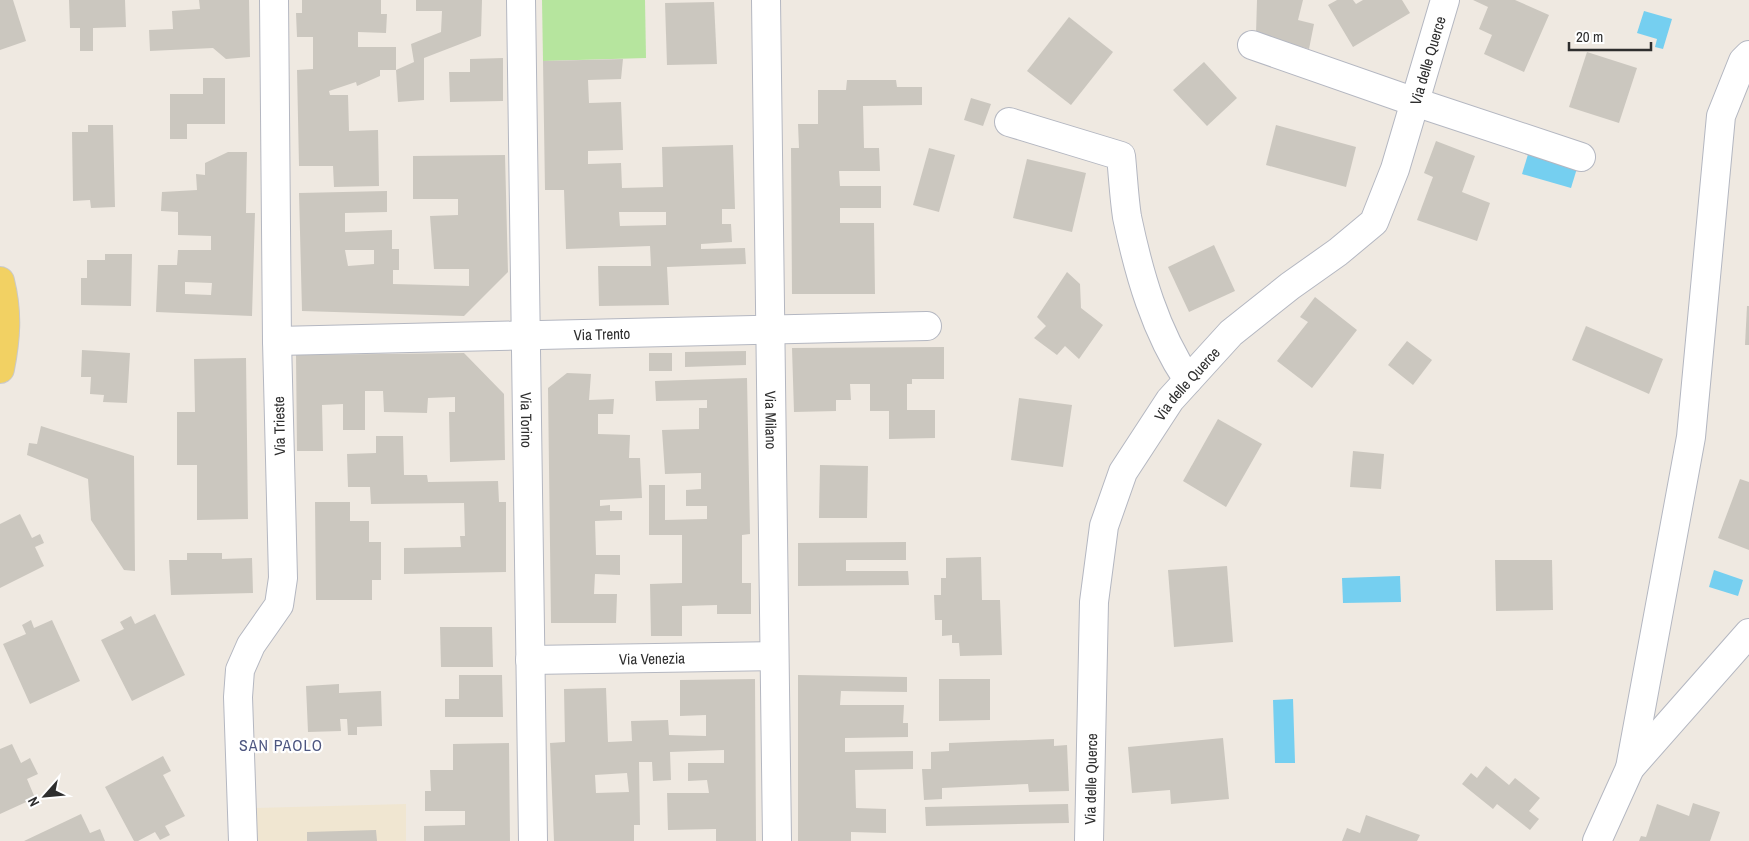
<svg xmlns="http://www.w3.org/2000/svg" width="1749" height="841" font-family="'Archivo Narrow',sans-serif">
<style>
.education{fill:#f0e6d1}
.green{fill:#b6e59e}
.water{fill:#75cff0}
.building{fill:#cbc7bf;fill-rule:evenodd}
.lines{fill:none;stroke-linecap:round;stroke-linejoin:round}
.minor-casing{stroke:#b4b7c1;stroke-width:30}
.major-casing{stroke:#c9c9c9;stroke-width:30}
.minor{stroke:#fff;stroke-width:28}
.major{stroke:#f2d163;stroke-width:28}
.labels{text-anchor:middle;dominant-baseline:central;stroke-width:4.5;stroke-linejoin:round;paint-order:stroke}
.street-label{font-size:15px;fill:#2e2e2e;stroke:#fff}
.neighbourhood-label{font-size:16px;letter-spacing:1px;fill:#4d5680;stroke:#fff}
</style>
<rect width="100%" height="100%" fill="#efe9e1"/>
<path class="education" d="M406,804V841H256L255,808Z"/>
<path class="green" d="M542,0H645L646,58L543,61Z"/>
<g class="water">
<path d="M1644,11L1672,19L1663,49L1655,47L1657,39L1637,33Z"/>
<path d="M1529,151L1578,165L1571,188L1522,174Z"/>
<path d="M1714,570L1743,580L1738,596L1709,587Z"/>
<path d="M1400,576L1401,602L1343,603L1342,578Z"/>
<path d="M1293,699L1295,763H1275L1273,700Z"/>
</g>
<g class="building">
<path d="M0,0H13L26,41L0,50Z"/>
<path d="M69,0H125L126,27L93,28V51H80V28H70Z"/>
<path d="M199,0H249L250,57L226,59L213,48L150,51L149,30L173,29L172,11L200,9Z"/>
<path d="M302,0H381V14H387L386,33L358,32V47H396V70H380V76L357,86L356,82L329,91L330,95H348L349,131L378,130L379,186L334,187L333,166H299L297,70L313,69V37H297L296,13H302Z"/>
<path d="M416,0H482L481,36L424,58V100L398,102L396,70L414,62L411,44L441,32L442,11H416Z"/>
<path d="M1257,0H1303L1298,20L1314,24L1309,49L1256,34Z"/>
<path d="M1337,0H1353L1356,4L1363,0H1402L1410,13L1353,47L1328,5Z"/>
<path d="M1473,0H1515L1549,15L1524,72L1484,54L1492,35L1479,29L1488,7Z"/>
<path d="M714,2L717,64L667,65L665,3Z"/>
<path d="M1069,17L1113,52L1071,105L1027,71Z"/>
<path d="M1587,52L1637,68L1619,123L1569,107Z"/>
<path d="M503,58V101L450,102L449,72H470V59Z"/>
<path d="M623,59L621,79L588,80L589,103L621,102L623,150L588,151V164L621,163L622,188L663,187L662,147L733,145L735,209H722V224H731L732,242L701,244V249L745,248L746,264L667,267L669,305L599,306L598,266H651L650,246L566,249L564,190H545L543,61ZM619,212H666V225L620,226Z"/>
<path d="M1204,62L1237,98L1207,126L1173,90Z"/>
<path d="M203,78H225V124H187V139H170V94H203Z"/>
<path d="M847,80H896L897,87H922V105L863,106L864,148H879L880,171H839L840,186H881V208H840V223H874L875,294H792L791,148H799L798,124H818V90H846Z"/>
<path d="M971,98L991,104L983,126L964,120Z"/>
<path d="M88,125H113L115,207L91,208L90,200L73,201L72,132H88Z"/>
<path d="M1276,125L1356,147L1346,187L1266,165Z"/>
<path d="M1436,141L1475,156L1462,192L1490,203L1477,241L1417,220L1433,177L1424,173Z"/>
<path d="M929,148L955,155L939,212L913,205Z"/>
<path d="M228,152H247L246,213H255L252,316L156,312L158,265H177L178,250H211V236L178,235V212L161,211L162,192L197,190L196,174L205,175V163ZM185,282L212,283L211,295L185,294Z"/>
<path d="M505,155L508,272L464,316L302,311L299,193L387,191V212L345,213V232L392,230V249H399V270H393V284L469,286V269H434L430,216L458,215V199H413V156ZM345,250H374V264L348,266Z"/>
<path d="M1027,159L1086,173L1072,232L1013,218Z"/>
<path d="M1214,245L1235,291L1189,312L1168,267Z"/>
<path d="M105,254H132L131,306L81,305V278H87V260H105Z"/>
<path d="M1067,272L1080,284L1081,308L1103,325L1079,359L1065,346L1057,355L1034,338L1046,326L1037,317Z"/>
<path d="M1315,297L1357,330L1312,388L1277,361L1308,322L1300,317Z"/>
<path d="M1747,306H1749V345H1745Z"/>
<path d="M1586,326L1663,359L1649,394L1572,360Z"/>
<path d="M1407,341L1432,360L1413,385L1388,365Z"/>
<path d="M944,347V379H912V384H907V410H935V438L889,439V411H870V384H850L851,400H836V411L794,412L792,348Z"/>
<path d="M82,350L130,353L127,403L103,402L104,395L90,394L91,377H81Z"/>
<path d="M746,351V365L685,367V352Z"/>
<path d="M464,353L504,394L505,460L450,462L449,412H455V397L428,398L427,413L384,412L383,391H365V430H343V404L322,405L323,451H297L296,355Z"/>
<rect x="649" y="353" width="23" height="18"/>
<path d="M246,358L248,519L197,520V465H177V412H195L194,359Z"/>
<path d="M567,373L591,374L589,400L614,399L613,414H598V434L630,435L629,458H640L642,498L600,500V506L610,505V511H622V520L595,521L596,555H620V575L595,574L594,594H617L616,623H551L548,388Z"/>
<path d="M747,378L750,534L742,535V583H751V614H717V605L682,606V636H651L650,584L682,583V535H649V485H665V520L707,519V506H686V490L701,489V473L665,474L662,430L699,429V408H707V400L656,401L655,381Z"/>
<path d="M1019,398L1072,405L1063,467L1011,460Z"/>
<path d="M1218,419L1262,444L1226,507L1183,481Z"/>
<path d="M41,426L134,456L135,571L124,570L91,520L88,479L27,455L29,443L37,444Z"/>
<path d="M376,436H403L404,475H427L428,482L498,481L499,502H506V572L404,574V548L461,547L460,536H465L464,503L371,504L370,487H348L347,454L376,453Z"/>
<path d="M1353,451L1384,454L1381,489L1350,487Z"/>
<path d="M820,465L868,466L867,518H819Z"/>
<path d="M1740,479L1749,482V550L1718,538Z"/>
<path d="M315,502H350V521H369V542H381V580H372V600H316Z"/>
<path d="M20,514L32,538L40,534L44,543L35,547L44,566L0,588V524Z"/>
<path d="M906,542V560H846V571H908L909,585L798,586V543Z"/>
<path d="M187,553H222V559L252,558L253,593L171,595L169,560H187Z"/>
<path d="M981,557L982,600H1000L1002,655L960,656L959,643H952V635L942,636V620H935L934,595H941V578H946V558Z"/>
<path d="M1495,560H1552L1553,610L1496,611Z"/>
<path d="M1227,566L1233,642L1174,647L1168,570Z"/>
<path d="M155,614L185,675L132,701L101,640L124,629L120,622L131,616L135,624Z"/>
<path d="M31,620L34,628L52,620L80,681L30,704L3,644L26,634L22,625Z"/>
<path d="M440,627H492L493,667H441Z"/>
<path d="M459,675H502L503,717H445V699H459Z"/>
<path d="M798,675L907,677V692L841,691L840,705H904L903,723H908V737L845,738V752L913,751V769L855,770L856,808L886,809V833L851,832V841H798Z"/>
<path d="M755,679L756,841H716V829L668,830L667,793H709L707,780L688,781V763H724V750L670,752L671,780L653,781L652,762H639L640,825H634V841H554L550,743L565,742L564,689L606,688L608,742L632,741L631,721L668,720L669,735L706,736V715L680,716V680ZM627,773L629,792L596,793L595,775Z"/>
<path d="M939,679H990V720L939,721Z"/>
<path d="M339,684V693L381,691L382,726L357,727V735H348L347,719H340L341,731L308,732L306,686Z"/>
<path d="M1223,738L1229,799L1171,804L1170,790L1132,793L1128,747Z"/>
<path d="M1054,739V746L1067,745L1069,791L1029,792L1028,784L942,788V799L924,800L922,769H931V752L949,751V743Z"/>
<path d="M509,743L510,841H424V826L465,825V811H425V791H431L430,770H453V744Z"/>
<path d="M12,744L21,763L30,758L38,774L27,779L35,798L0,814V749Z"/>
<path d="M163,756L171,771L163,775L185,816L165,826L170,835L160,840L155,832L138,841H134L105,787Z"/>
<path d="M1486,766L1509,785L1515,778L1540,798L1529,811L1539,819L1530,830L1497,804L1493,809L1462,784L1471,773L1477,778Z"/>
<path d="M1693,803L1720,812L1710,841H1639L1641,836L1646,837L1657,804L1689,816Z"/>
<path d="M1068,804L1069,823L926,826L925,807Z"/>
<path d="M81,814L90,833L100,829L105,841H24Z"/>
<path d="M1366,815L1420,835L1417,841H1342L1347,828L1360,833Z"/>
<path d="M376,830L377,841H307V832Z"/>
</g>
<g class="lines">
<defs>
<g id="minor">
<path id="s1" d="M521,0L533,841"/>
<path id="s2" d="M766,0L777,841"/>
<path d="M1252,45L1415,102L1581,157"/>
<path d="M1009,122L1121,156C1123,176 1124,197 1127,217C1139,274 1155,331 1188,380"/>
<path id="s3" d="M277,341L927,326"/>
<path id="s4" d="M530,660L774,656"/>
<path d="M1630,768L1691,437L1721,116L1743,61L1749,55"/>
<path d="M243,841L238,697L240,670L251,645L279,605L283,578L277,341L274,0"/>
<path id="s5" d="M1089,841L1094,602L1104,526L1123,472L1170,400L1231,333L1290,286L1338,252L1374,222L1395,169L1445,0"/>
<path d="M1597,841L1630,768L1749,633"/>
</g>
<path id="major" d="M0,281C8,313 6,338 0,369"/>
</defs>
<use href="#minor" class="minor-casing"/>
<use href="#major" class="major-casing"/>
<use href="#minor" class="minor"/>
<use href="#major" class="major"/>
</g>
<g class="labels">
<g class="street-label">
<text stroke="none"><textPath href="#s5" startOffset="901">Via delle Querce</textPath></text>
<text stroke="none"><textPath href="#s3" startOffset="325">Via Trento</textPath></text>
<text stroke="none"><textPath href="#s5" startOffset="482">Via delle Querce</textPath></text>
<text stroke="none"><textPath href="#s1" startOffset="420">Via Torino</textPath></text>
<text stroke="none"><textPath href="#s2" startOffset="420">Via Milano</textPath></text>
<text transform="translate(279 426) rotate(-91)">Via Trieste</text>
<text stroke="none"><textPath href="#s4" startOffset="122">Via Venezia</textPath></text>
<text stroke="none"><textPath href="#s5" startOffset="62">Via delle Querce</textPath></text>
</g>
<g class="neighbourhood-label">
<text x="281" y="745">SAN PAOLO</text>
</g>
</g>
<g transform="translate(45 796) rotate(243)" stroke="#ffffff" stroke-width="4" paint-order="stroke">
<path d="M0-4L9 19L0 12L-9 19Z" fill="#2e2e2e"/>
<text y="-8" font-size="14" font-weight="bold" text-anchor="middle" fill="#2e2e2e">N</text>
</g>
<path d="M1569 42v8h82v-8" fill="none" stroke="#2e2e2e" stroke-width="2.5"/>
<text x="1576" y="42" font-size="15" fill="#2e2e2e" stroke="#ffffff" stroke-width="4" paint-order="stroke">20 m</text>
</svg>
